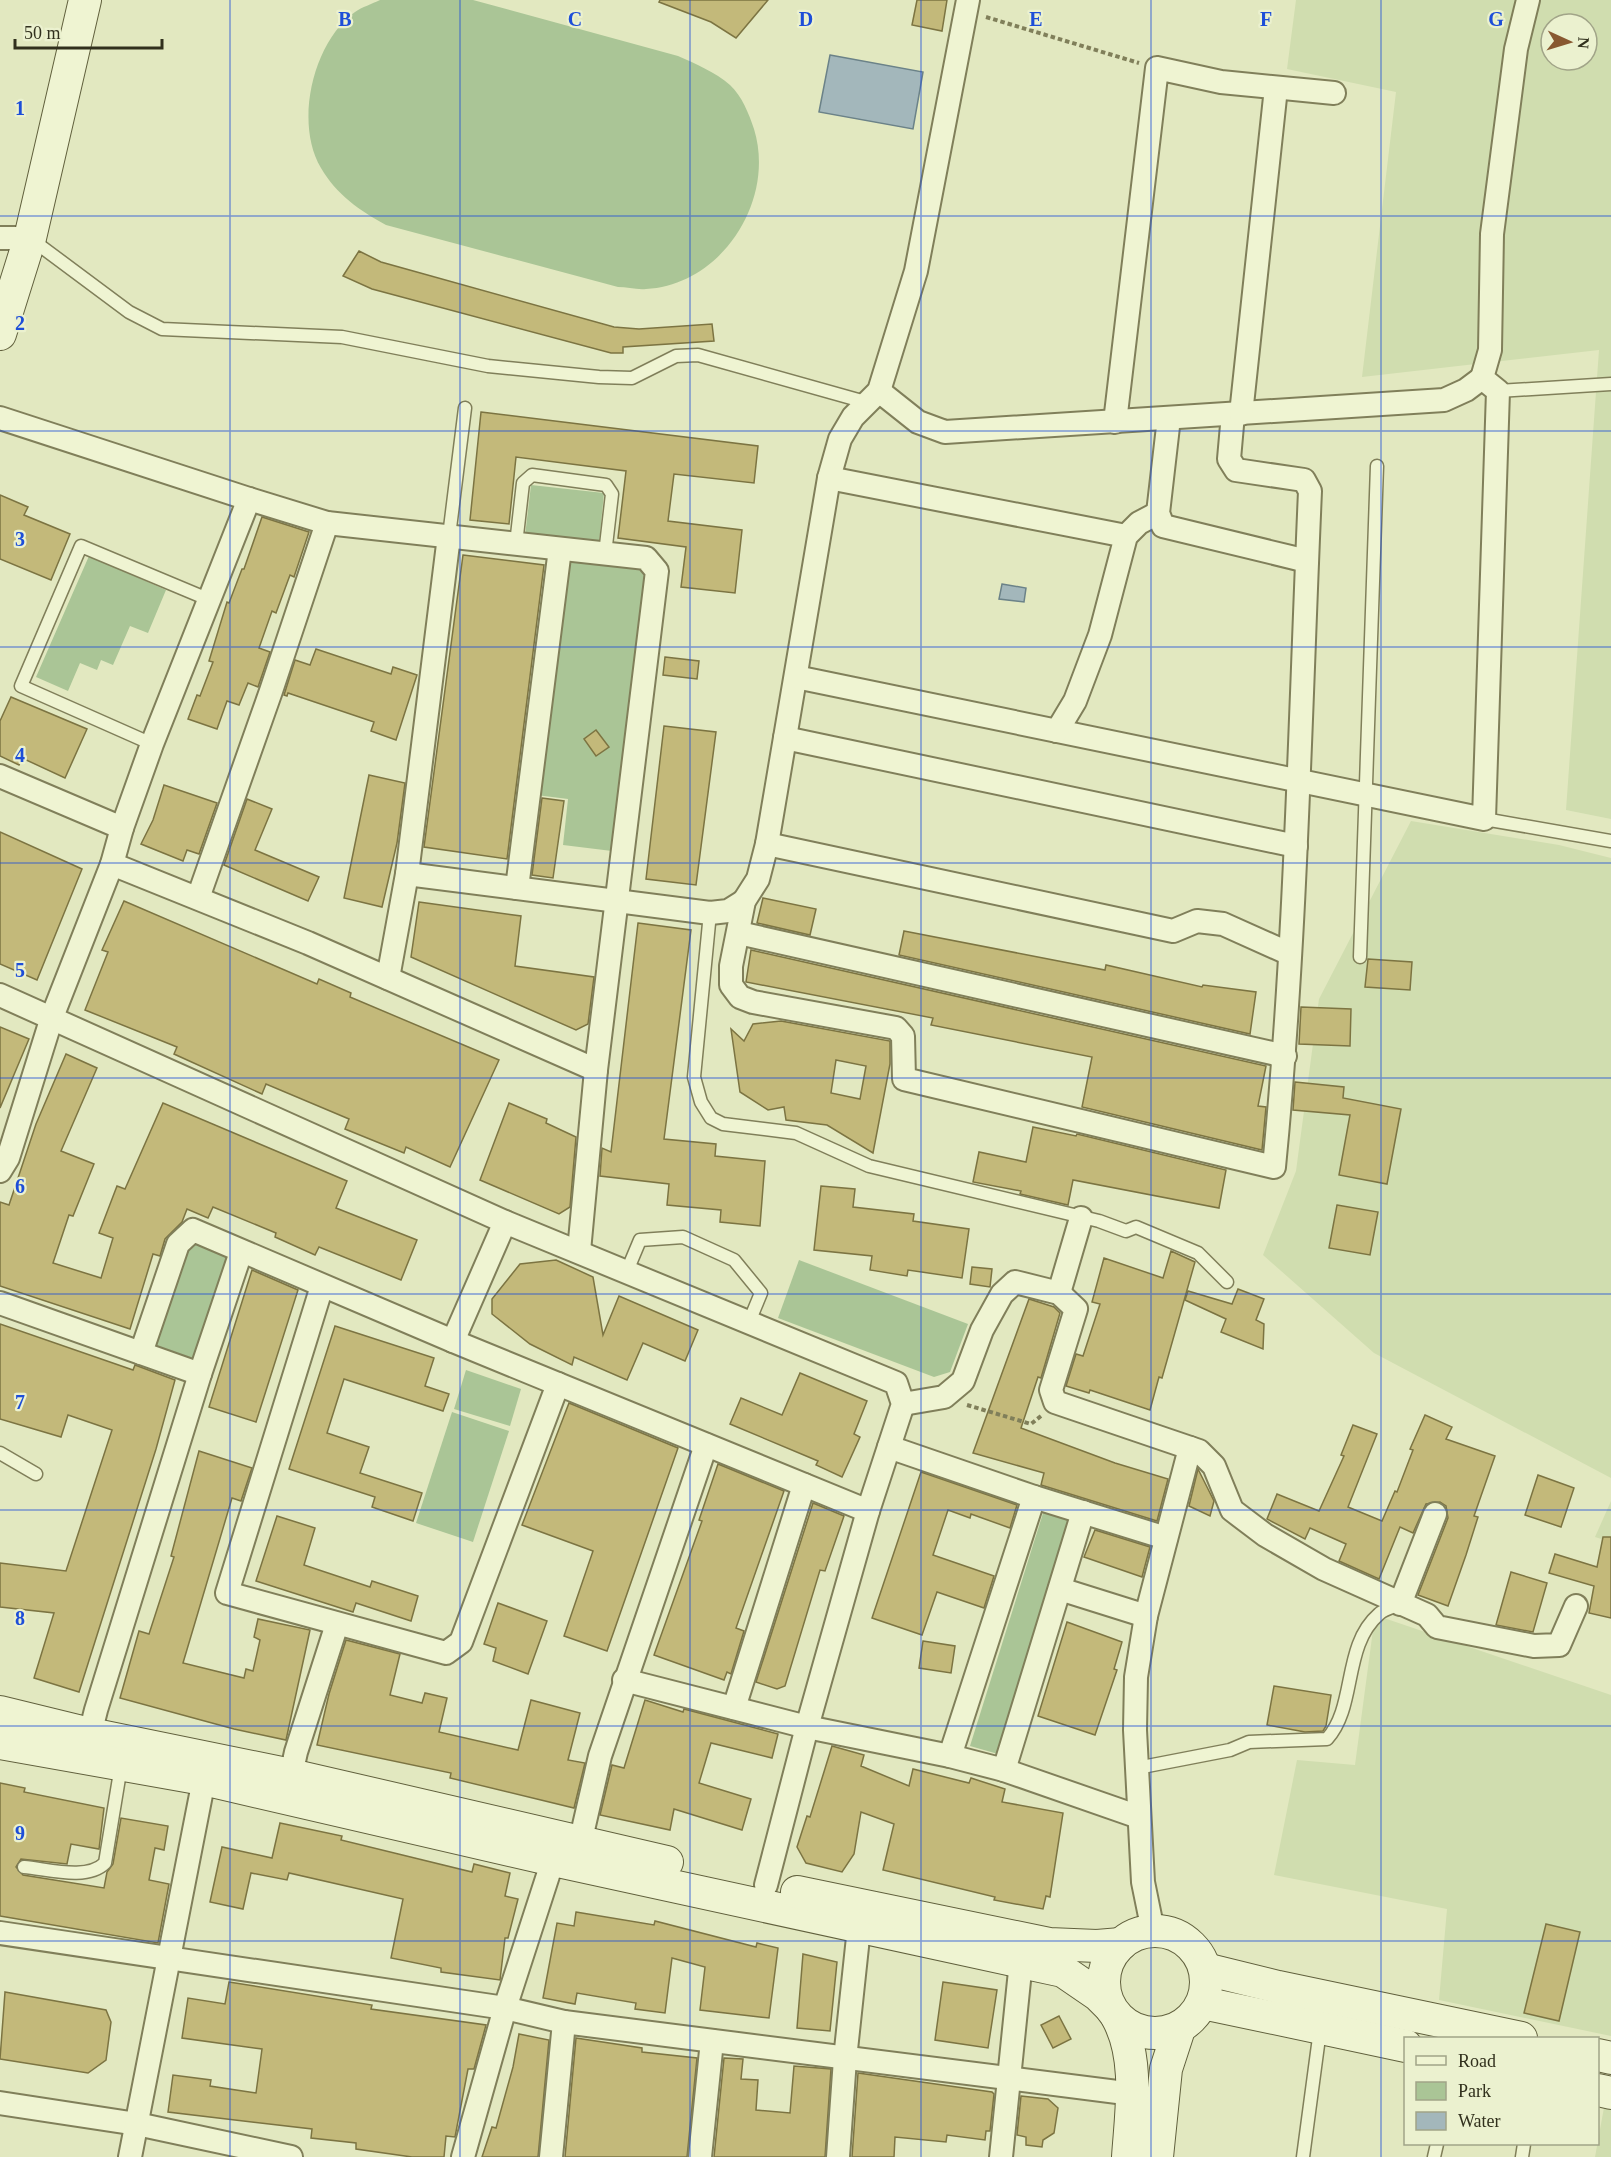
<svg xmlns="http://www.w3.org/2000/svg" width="1611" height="2157" font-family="Georgia,serif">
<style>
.farmland{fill:#d0ddaf;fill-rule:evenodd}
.green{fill:#aac596}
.water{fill:#a3b7bb;stroke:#6b8288;stroke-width:1.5}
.building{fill:#c3b97a;stroke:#7c7442;stroke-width:1.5;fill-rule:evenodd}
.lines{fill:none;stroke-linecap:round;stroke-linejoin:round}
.lane-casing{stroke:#807f5a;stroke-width:15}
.street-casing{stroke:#807f5a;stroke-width:26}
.secondary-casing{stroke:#61603d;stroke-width:34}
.path{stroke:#807f5a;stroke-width:4;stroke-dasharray:4.5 3;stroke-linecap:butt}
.lane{stroke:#eff4d2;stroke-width:12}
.street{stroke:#eff4d2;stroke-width:22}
.secondary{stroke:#eff4d2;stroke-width:32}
.grid{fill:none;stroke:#1d4ed8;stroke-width:1.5;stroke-opacity:0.55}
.grid-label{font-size:20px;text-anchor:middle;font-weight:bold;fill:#1d4ed8;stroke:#ebf1cf;stroke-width:4.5;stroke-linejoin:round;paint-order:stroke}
</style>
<rect width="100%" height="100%" fill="#e2e8c0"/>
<g class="farmland">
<path d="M1296,0H1611V819L1566,810L1599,350L1362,377L1396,92L1287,69ZM1551,24H1587V60H1551Z"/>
<path d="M1411,821L1559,845L1611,858V1478L1374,1353L1263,1255L1296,1171L1319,999Z"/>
<path d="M1611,1501V1542L1595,1537Z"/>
<path d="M1375,1615L1611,1695V2036L1439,2000L1447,1909L1274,1875L1297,1760L1355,1765Z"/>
<path d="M1605,2102L1611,2103V2157H1595Z"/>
</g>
<g class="green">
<path d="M380,0H473L678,56C696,64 715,72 730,85C742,96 749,114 754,129C776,200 722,285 646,289C637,290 627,287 618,287L386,225C360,211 336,194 321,168C294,123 313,42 355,12C362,7 372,4 380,0Z"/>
<path d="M531,485L604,493L599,544L525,536Z"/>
<path d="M89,556L166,590L148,633L130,626L113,665L101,660L97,670L80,663L68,691L36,677Z"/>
<path d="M566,557L647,567L612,851L563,845L568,799L536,795Z"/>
<path d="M200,1240L230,1253L195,1359L152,1344L187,1242Z"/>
<path d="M799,1260L968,1324L950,1372L934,1377L778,1318Z"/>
<path d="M466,1370L521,1389L510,1426L454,1409Z"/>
<path d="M452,1412L509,1431L473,1542L416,1523Z"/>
<path d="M1044,1510L1078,1521L1005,1756L970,1746Z"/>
</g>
<g class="water">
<path d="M830,55L923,72L913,129L819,112Z"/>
<path d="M1002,584L1026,588L1024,602L999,599Z"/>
</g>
<g class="building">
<path d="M660,0H768L736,38L711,22L659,2Z"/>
<path d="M917,0H947L942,31L912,25Z"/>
<path d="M359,251L381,262L614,327L639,329L712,324L714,341L623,347V353H611L372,289L343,276Z"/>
<path d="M481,412L758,446L754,483L674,474L668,521L742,530L735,593L681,587L686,547L618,538L626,471L516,457L509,524L470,520Z"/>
<path d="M0,495L28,507L24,515L70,534L51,580L0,559Z"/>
<path d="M262,517L309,532L294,577L290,575L276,613L272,611L259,648L270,652L258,687L248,683L239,705L227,701L217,729L188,719L197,695L200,696L213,662L209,661L227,602L229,603L242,569H244Z"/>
<path d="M463,555L544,565L507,859L424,847Z"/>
<path d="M316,649L391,674L393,667L417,675L396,740L371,731L374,722L288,693L287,696L284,695L295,660L310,665Z"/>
<path d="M665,657L699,661L697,679L663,675Z"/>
<path d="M11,697L87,729L65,778L22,758L19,765L0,756V721Z"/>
<path d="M664,726L716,732L696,885L646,879Z"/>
<path d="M596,730L609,747L596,756L584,739Z"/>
<path d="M369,775L405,783L397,843L382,907L344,898Z"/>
<path d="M164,785L217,803L199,854L187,850L183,861L141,844L153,820Z"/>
<path d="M542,798L564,801L553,878L532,875Z"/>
<path d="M247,799L272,809L255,850L319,877L308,901L224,865Z"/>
<path d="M0,832L82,869L37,980L0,964Z"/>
<path d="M763,898L816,909L810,935L757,923Z"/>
<path d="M124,901L317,984L319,979L351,993L350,997L499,1060L450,1167L406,1147L404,1153L345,1129L349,1119L266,1084L262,1094L174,1054L177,1047L85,1010L108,952L102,950Z"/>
<path d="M419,902L521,916L515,966L594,977L588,1024L576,1030L411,957Z"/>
<path d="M638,923L691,930L664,1139L716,1144L715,1156L765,1161L760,1226L720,1222L721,1210L667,1205L669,1184L600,1176L602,1148L611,1152Z"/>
<path d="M904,931L1105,970L1106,965L1202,987L1203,985L1256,992L1250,1034L899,955Z"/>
<path d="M751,950L1266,1066L1258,1106L1266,1107L1262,1150L1082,1107L1092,1057L931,1025L933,1018L746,982Z"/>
<path d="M1368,959L1412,962L1410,990L1365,987Z"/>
<path d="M1301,1007L1351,1009L1350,1046L1299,1044Z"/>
<path d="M781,1021L890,1041V1064L873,1153L827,1125L786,1120L784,1107L768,1110L740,1092L731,1029L744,1041L753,1024ZM836,1060L866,1066L860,1099L831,1093Z"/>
<path d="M0,1027L29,1039L0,1108Z"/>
<path d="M66,1054L97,1068L61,1151L94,1164L73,1216L69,1215L53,1263L101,1278L113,1238L99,1233L117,1186L125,1189L163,1103L347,1181L336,1208L417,1240L401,1280L319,1247L315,1255L275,1237L276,1233L213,1207L208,1218L187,1209L182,1222L165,1239L160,1256L153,1254L130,1329L0,1286V1202L9,1205L36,1124Z"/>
<path d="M1295,1082L1344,1087L1343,1098L1401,1109L1387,1184L1339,1175L1350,1115L1293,1110Z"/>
<path d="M509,1103L547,1119L546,1123L576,1137L570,1207L559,1214L480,1180Z"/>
<path d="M1033,1127L1076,1136L1077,1134L1226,1170L1219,1208L1073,1180L1068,1205L1020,1194L1021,1191L973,1182L979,1152L1026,1162Z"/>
<path d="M821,1186L855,1189L853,1207L914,1214L913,1221L969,1229L962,1278L908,1270L907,1276L870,1270L872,1256L814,1250Z"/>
<path d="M1337,1205L1378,1212L1370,1255L1329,1248Z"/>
<path d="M1171,1251L1195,1262L1162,1378L1159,1377L1150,1410L1090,1390L1089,1393L1066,1386L1076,1354L1083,1356L1100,1304L1092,1302L1104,1258L1163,1278Z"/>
<path d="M556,1260L593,1277L603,1335L619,1296L698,1330L685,1361L643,1343L627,1380L574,1357L572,1365L530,1344L492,1314V1299L520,1264Z"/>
<path d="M972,1267L992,1269L990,1287L970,1284Z"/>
<path d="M252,1270L298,1290L256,1422L209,1407Z"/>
<path d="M1238,1289L1264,1299L1256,1320L1264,1324L1263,1349L1221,1332L1226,1319L1185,1300L1188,1291L1232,1304Z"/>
<path d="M1029,1299L1054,1307L1060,1313L1041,1378L1038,1377L1021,1428L1115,1463L1168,1479L1157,1521L1041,1485L1044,1473L973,1453Z"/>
<path d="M0,1324L133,1370L135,1365L175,1380L156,1449L79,1692L34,1678L54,1613L0,1607V1563L66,1571L112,1430L68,1415L61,1437L0,1419Z"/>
<path d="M335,1326L434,1358L425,1386L449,1394L443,1411L344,1379L327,1433L369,1447L360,1473L422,1493L413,1521L372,1507L375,1497L289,1469Z"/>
<path d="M800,1373L867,1401L854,1434L860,1437L842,1477L816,1465L818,1461L730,1424L741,1398L782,1415Z"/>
<path d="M569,1403L678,1448L607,1651L564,1636L593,1551L522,1525Z"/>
<path d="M1425,1415L1452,1427L1446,1439L1495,1456L1474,1516L1478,1517L1466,1555L1448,1606L1418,1595L1448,1518L1446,1506L1440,1502L1426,1504L1413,1533L1400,1527L1379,1579L1339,1561L1346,1544L1310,1528L1305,1539L1267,1519L1277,1494L1319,1511L1344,1456L1341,1455L1353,1425L1377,1434L1348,1507L1382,1521L1395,1491L1397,1492L1413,1450L1410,1449Z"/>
<path d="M199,1451L252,1468L241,1501L232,1498L183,1663L244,1678L246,1669L253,1671L260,1640L254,1637L258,1619L310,1630L286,1740L234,1729L120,1698L139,1631L149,1634L174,1557L171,1556Z"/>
<path d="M718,1464L784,1491L736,1628L744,1631L731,1674L727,1672L724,1680L654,1655L702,1521L699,1520Z"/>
<path d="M1198,1469L1214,1501L1210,1516L1189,1506Z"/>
<path d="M921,1472L1017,1505L1010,1528L971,1514L970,1518L948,1510L933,1555L994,1576L984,1608L937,1592L922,1635L872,1618Z"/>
<path d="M1538,1475L1574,1488L1561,1527L1525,1515Z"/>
<path d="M813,1503L844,1516L825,1571L820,1570L785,1686L777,1689L756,1682Z"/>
<path d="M277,1516L315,1528L304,1565L370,1587L372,1581L418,1596L411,1621L356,1603L353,1612L256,1581Z"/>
<path d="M1095,1530L1150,1547L1142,1577L1084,1557Z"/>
<path d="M1603,1537H1611V1618L1589,1613L1594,1586L1549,1573L1555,1554L1597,1567Z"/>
<path d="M1511,1572L1547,1583L1533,1632L1496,1625Z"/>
<path d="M498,1603L547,1621L528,1674L493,1661L496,1648L484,1644Z"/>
<path d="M1067,1622L1122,1642L1114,1669L1117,1670L1095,1735L1038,1716Z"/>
<path d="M346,1640L400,1654L390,1695L422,1703L425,1693L447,1698L439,1732L518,1750L531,1700L580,1713L568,1760L585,1763L574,1808L450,1778L451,1773L317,1745L329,1694Z"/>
<path d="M923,1641L955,1646L951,1673L919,1668Z"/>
<path d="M1274,1686L1331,1695L1326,1726L1323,1731L1305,1732L1267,1725Z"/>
<path d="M645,1700L683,1712L684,1709L778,1734L772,1758L711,1743L699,1783L751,1799L742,1830L674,1809L670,1830L600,1815L612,1765L624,1768Z"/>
<path d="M832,1746L864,1755L861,1766L909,1786L913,1769L969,1783L971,1778L1005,1789L1002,1802L1063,1813L1050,1897L1046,1896L1043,1909L994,1900L995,1897L883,1870L894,1824L861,1812L854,1854L842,1872L806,1863L797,1847L807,1816L810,1817Z"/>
<path d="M0,1783L25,1788L24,1792L104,1808L99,1849L71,1844L67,1864L21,1859L16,1867L23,1875L104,1888L107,1872L113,1864L121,1818L168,1826L164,1850L155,1848L149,1880L169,1884L158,1943L0,1916Z"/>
<path d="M280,1823L342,1836L341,1840L472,1872L474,1864L510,1873L505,1896L518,1899L508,1938H505L500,1980L441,1972V1968L391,1958L403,1899L289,1873L287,1880L251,1873L243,1909L210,1902L222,1847L272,1858Z"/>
<path d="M576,1912L654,1925L655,1921L756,1947L757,1943L778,1948L769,2018L700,2010L705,1967L672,1958L665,2013L635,2009L636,2003L577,1993L575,2004L543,1998L557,1923L574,1926Z"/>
<path d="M1546,1924L1580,1932L1559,2021L1524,2013Z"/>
<path d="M803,1954L837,1962L830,2031L797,2028Z"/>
<path d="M229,1982L372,2005L371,2009L486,2025L474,2069H468L455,2137L446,2136L444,2157H412L356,2149V2143L311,2138L312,2129L168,2112L173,2075L211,2080L210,2086L256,2093L262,2049L182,2038L188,1998L225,2004Z"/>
<path d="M943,1982L997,1990L988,2048L935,2040Z"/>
<path d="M5,1992L106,2010L111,2022L106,2060L88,2073L0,2059Z"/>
<path d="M1059,2016L1071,2039L1053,2048L1041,2025Z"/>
<path d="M519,2034L549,2040L538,2157H482L492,2127L496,2128L513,2067Z"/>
<path d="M576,2038L642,2048V2052L697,2058L687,2157H565Z"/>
<path d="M724,2058L743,2059L741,2079L758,2080L756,2110L790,2113L794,2066L831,2069L825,2157H714Z"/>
<path d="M858,2073L992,2092L994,2094L990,2131H986L985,2140L947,2135L946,2142L895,2137L894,2157H852Z"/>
<path d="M1021,2096L1048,2099L1058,2108L1054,2133L1043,2140L1042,2147L1026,2145V2137L1017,2135Z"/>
</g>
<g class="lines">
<defs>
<g id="lane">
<path d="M31,239L129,312L162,329L342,337L488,366L599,377L632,378L676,356L698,355L869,403"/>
<path d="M1498,391L1611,384"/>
<path d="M449,536L465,408"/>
<path d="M516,544L523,483L532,475L606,485L612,494L605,554"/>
<path d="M152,744L21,686L81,546L210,600"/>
<path d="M1484,819L1611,841"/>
<path d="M710,913L694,1077L701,1102L711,1118L723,1124L796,1133L869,1166L1099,1221L1126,1231L1136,1227L1198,1253L1227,1282"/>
<path d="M1360,957L1377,466"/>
<path d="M627,1271L640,1240L683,1237L734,1260L761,1293L749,1322"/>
<path d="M0,1453L36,1474"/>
<path d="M1137,1768L1230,1750L1249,1742L1327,1739C1357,1706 1342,1646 1379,1614C1384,1609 1393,1607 1400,1604"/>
<path d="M24,1867C48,1869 87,1881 105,1863L121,1766"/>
<path d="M1303,2157L1320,2030"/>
<path d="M1434,2157L1437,2144"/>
<path d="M1522,2157L1524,2144"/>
</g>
<g id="street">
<path d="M968,0L916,271L879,391L853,417L840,439L829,478L767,844L758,879L744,901L731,966V985L740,997L753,1002L896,1028L903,1036L904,1079L1274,1167C1296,943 1300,717 1310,491L1304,480L1236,470L1229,459L1233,414"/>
<path d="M0,238H30"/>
<path d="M879,391L918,422L945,432L1444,400L1466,390L1482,378"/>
<path d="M1241,414L1276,88"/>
<path d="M0,418L249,499"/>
<path d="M1169,418L1158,513L1163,526L1307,561"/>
<path d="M1115,422L1157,68L1221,82L1334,93"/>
<path d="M829,478L1126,536"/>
<path d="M796,677L1484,819L1498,391L1482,378L1490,350L1492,234L1516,49L1528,0"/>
<path d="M1057,731L1075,701L1100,635L1126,536L1139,523L1158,513"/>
<path d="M785,738L1296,846"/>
<path d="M0,776L122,828"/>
<path d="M767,844L1173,931L1197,921L1223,924L1290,954"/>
<path d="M112,864L308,943L596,1070"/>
<path d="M407,874L710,913L728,911L744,901"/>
<path d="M517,888L560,549"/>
<path d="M198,898L271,691L327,523"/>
<path d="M739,933L1285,1056"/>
<path d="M388,978L407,874L449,536"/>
<path d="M0,995L505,1222L896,1383L903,1404L868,1511L807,1727L766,1885"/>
<path d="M0,1171L8,1158L52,1017L112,864L122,828L152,744L249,499L327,523L646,558L657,571L596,1070L579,1251"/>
<path d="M322,1286L227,1593L446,1653L461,1642L558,1384"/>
<path d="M1059,1293L1081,1218"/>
<path d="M0,1303L200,1374"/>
<path d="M453,1341L505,1222"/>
<path d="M141,1353L178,1244L193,1230L453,1341L868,1511"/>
<path d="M903,1404L944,1397L963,1381L982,1330L1002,1294L1015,1282L1059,1293L1076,1309L1051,1390L1055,1402L1199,1451L1214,1466L1232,1510L1265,1535L1324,1569L1427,1615L1437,1627L1534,1646L1559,1645L1576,1606"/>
<path d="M889,1447L1034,1497L1166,1538"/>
<path d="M1034,1497L950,1756L1004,1770L1083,1512"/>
<path d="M1060,1589L1146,1616"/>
<path d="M1400,1604L1435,1514"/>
<path d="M624,1680L807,1727L950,1756"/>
<path d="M734,1708L804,1485"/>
<path d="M90,1734L96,1710L200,1374L241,1252"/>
<path d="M1004,1770L1139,1817"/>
<path d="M291,1775L296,1752L337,1624"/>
<path d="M580,1843L600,1756L706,1445"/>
<path d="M1153,1931L1143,1882L1135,1730L1136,1677L1146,1616L1190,1448"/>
<path d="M0,1933L505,2008L564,2022L1133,2094"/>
<path d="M0,2103L137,2124L291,2157"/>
<path d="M130,2157L207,1764"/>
<path d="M463,2157L505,2008L553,1860"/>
<path d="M551,2157L564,2022"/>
<path d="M700,2157L712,2041"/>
<path d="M838,2157L845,2059L859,1928"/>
<path d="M1001,2157L1021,1961"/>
</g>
<g id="secondary">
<path d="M0,334L30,238L85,0"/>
<path d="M0,1712L90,1734L291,1775L667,1862"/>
<path d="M0,1743L203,1779L553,1860L1063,1971L1098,1995L1110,2007"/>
<path d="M797,1892L1049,1944L1097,1946L1121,1944"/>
<circle cx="1155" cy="1982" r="51"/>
<path d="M1205,1969L1278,1987L1521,2038"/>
<path d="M1203,2003L1406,2046"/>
<path d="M1117,2017C1140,2058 1131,2112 1128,2157"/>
<path d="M1598,2055L1611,2058"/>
<path d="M1598,2090L1611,2093"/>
<path d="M1157,2157L1166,2069L1179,2029"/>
</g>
</defs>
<use href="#lane" class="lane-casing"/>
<use href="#street" class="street-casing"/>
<use href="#secondary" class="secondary-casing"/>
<g class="path">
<path d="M986,17L1139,63"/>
<path d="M967,1405L1031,1424L1041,1416"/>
</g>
<use href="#lane" class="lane"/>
<use href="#street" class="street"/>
<use href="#secondary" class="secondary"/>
</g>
<path class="grid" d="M230,0V2157M460,0V2157M690,0V2157M921,0V2157M1151,0V2157M1381,0V2157M0,216H1611M0,431H1611M0,647H1611M0,863H1611M0,1078H1611M0,1294H1611M0,1510H1611M0,1726H1611M0,1941H1611"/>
<g class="grid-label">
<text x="345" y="26">B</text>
<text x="575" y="26">C</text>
<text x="806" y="26">D</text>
<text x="1036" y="26">E</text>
<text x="1266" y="26">F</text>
<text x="1496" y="26">G</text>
<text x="20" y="115">1</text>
<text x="20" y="330">2</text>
<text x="20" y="546">3</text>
<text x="20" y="762">4</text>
<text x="20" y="977">5</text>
<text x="20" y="1193">6</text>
<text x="20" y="1409">7</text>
<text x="20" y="1625">8</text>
<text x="20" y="1840">9</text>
</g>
<rect x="1404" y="2037" width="195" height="108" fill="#ebf1cf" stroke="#a1a488" stroke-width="1.5"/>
<rect x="1416" y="2056" width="30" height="9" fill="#eff4d2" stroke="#a1a488" stroke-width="1.5"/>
<text x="1458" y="2067" font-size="18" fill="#31301d">Road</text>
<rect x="1416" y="2082" width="30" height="18" fill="#aac596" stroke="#a1a488" stroke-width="1.5"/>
<text x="1458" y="2097" font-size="18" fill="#31301d">Park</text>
<rect x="1416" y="2112" width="30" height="18" fill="#a3b7bb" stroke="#a1a488" stroke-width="1.5"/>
<text x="1458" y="2127" font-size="18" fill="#31301d">Water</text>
<g transform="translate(1569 42) rotate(94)"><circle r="28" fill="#ebf1cf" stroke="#a1a488" stroke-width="1.5"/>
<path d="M0-4.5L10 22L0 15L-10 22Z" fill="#885830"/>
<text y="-9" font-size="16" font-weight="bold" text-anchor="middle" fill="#31301d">N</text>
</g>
<path d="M15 39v9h147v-9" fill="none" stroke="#31301d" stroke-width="3"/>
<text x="24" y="39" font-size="18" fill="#31301d" stroke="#ebf1cf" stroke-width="4.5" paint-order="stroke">50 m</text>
</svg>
